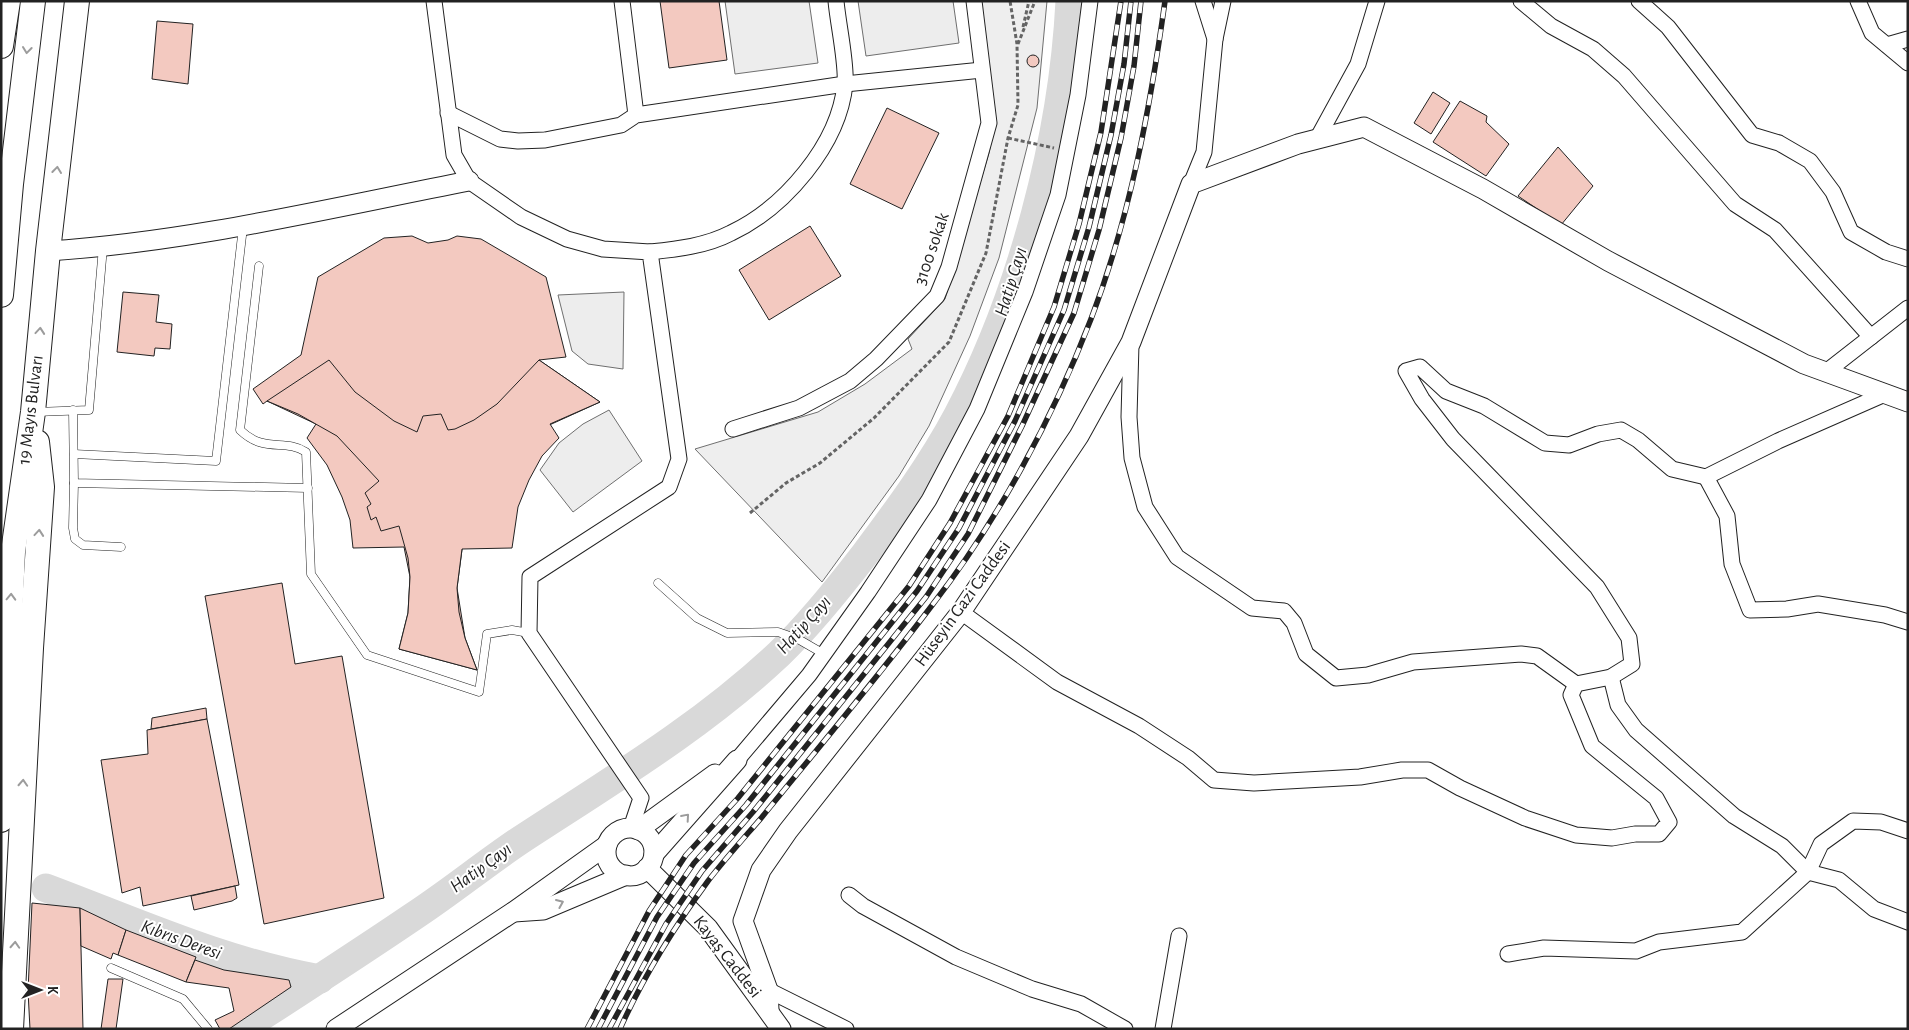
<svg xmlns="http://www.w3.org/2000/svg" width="1909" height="1030" font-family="'Alegreya Sans',sans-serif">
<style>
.green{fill:#eee;stroke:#6f6f6f}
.parking{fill:#ededed;stroke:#6f6f6f}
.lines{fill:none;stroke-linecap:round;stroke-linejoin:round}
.river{stroke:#d9d9d9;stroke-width:29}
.building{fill:#f3c9c0;stroke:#222}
.service-casing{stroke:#222;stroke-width:9}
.minor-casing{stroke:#222;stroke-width:17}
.tertiary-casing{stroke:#222;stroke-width:21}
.trunk-casing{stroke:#222;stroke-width:26}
.path{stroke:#646464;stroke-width:3;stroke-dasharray:4 2.5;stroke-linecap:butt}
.service{stroke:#fff;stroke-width:8}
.minor{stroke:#fff;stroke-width:15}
.tertiary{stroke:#fff;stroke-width:19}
.trunk{stroke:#fff;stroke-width:24}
.rail-casing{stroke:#222;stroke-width:5.5}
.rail{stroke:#fff;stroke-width:4;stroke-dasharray:11;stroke-linecap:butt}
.oneway{stroke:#9c9c9c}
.labels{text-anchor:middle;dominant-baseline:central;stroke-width:4;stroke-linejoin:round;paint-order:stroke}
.street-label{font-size:18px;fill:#222;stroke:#fff}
.water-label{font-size:19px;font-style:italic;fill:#222;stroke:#fff}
</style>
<rect width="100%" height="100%" fill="#fff"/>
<path class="green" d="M979,1H1047L1037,108L999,258L970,336L929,426L899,476L822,582L695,449L818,412L865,384L912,349L908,339L945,299L989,153L995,122Z"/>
<g class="parking">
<path d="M725,1H809L818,63L735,74Z"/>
<path d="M858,1H953L959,43L866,56Z"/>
<path d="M624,292L623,369L588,364L572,351L558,295Z"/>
<path d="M609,410L642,461L573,512L540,470L559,443L583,424Z"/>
</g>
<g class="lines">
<g class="river">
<path d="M46,888C137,922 224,962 320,979"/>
<path d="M242,1029C299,992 355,956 411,918C448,894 482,866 519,841C609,782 700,728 779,654C810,624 838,589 865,554C898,510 932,464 958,415C1022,294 1063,138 1070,1"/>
</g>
</g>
<g class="building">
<path d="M660,1H719L727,60L669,68Z"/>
<path d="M157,21L193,24L188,84L152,79Z"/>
<circle cx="1033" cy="61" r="6"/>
<path d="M1433,92L1450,103L1431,134L1414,123Z"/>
<path d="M1460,101L1487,116L1486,122L1509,144L1486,176L1433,142Z"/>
<path d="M887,108L939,133L902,209L850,184Z"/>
<path d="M1558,147L1593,186L1561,225L1518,196Z"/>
<path d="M810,226L841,276L769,320L739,270Z"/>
<path d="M412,236L428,243L448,240L457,236L481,239L546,277L566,357L539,360L600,402L545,427L521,445L490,481L502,491L495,503L499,506L494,519L490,516L485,531L468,526L463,542L457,588L465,638L477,670L399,649L408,613L410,577L404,547L353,548L350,520L342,497L327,465L307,438L316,424L267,401L263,404L253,389L301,355L318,277L384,238Z"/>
<path d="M123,292L159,295L156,322L172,324L170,349L155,348L154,356L117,352Z"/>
<path d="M329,360L355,392L394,421L417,432L423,416L441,414L448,430L455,429L474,420L497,404L539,360L600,402L550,424L559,438L542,456L529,480L518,507L512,548L462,549L457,588L459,612L465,638L477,670L399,649L408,613L410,577L408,558L399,526L381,531L376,517L371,520L367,507L371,504L365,493L379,481L337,436L298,414L267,401Z"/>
<path d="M282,583L295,664L342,656L384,898L264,924L205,596Z"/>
<path d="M206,708L207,719L151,729L152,718Z"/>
<path d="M207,719L239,885L143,906L140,887L122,893L101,760L148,754L147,730Z"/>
<path d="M235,886L237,898L232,901L194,910L191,896Z"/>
<path d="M32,903L80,908L83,1029H30L28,991Z"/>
<path d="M80,908L126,930L118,955L113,953L111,959L81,946Z"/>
<path d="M126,930L196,957L186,982L118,955Z"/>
<path d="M195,960L224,970L289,980L291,987L229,1029H220L215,1020L234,1011L229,988L186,982Z"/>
<path d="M108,979H123L116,1029H101Z"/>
</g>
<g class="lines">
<defs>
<g id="service">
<path d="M259,266L240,430C265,454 284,438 306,452L311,574L367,655L479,692L487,634L512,630L529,633"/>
<path d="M73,410L74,483L308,488"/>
<path d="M35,412L89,410L103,247"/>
<path d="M74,454L216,461L243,227"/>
<path d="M74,483L73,528L75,539L83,545L121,547"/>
<path d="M658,583L697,618L727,633L778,632L798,639L824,654"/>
<path d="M111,968L183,999L208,1029"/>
</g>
<g id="minor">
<path d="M434,1L454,155L469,181L521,217L567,239L603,249L650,252L679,459L669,487L530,577L529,633L641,798L631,828"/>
<path d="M622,1L636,115"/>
<path d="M1521,1L1551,26L1593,49L1624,76L1735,204L1775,230L1871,337"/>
<path d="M1639,1L1668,27L1752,135L1779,143L1810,161L1833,192L1851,232L1886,252L1908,259"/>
<path d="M1858,1L1872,33L1908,63"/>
<path d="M1215,39L1223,1"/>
<path d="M1887,45L1908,39"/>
<path d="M448,113L500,139L518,141L545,140L621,125L636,115L845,84L982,70"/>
<path d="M1317,139L1358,64L1377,1"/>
<path d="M1191,184L1204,152L1215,39L1203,1"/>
<path d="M650,252C678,249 706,246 731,233C784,208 839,145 845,84C847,64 838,24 836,1"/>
<path d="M1131,344L1129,417L1132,458L1145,507L1177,557L1252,608L1284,611L1294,623L1306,654L1336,678L1368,675L1413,662L1521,654L1537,656L1576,684"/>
<path d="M1826,372L1908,308"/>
<path d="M733,429L799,408L850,381L876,359L937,296L949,267L989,123L974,1"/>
<path d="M1706,477L1727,516L1732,564L1750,610L1787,609L1818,604L1885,615L1908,622"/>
<path d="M961,612L1057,682L1139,726L1188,758L1214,780L1254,783L1360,777L1402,770H1428L1460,788L1525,818L1576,835L1612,838L1635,834H1659L1669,822L1656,798L1592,746L1571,695L1576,684L1611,677L1632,664L1629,638L1597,587L1453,439L1422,399L1406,371L1420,367L1446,391L1484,406L1545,443L1569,445L1598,434L1621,430L1638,440L1672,469L1706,477L1778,441L1885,394"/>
<path d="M1611,677L1618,705L1636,730L1734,816L1782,846L1808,872L1839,880L1874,909L1908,922"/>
<path d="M737,760L809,675L868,592L929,500L977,409L1025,292L1058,195L1078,95L1090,1"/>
<path d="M849,895L863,906L956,957L1032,989L1081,1004L1125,1029"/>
<path d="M1508,954L1544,948L1636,951L1659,942L1742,932L1808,872L1821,844L1853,821L1881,822L1908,831"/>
<path d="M768,990L846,1029"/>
<path d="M1163,1029L1179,936"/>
</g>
<g id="tertiary">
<path d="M48,251C190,242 330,208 469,181"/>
<circle cx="630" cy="852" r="24"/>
<path d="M638,830L715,774"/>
<path d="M654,854L737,760"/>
<path d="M647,868L708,928L781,1029"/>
<path d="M514,912L543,910L626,875"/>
<path d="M769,1010L768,990L743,921L761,870L788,831L961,612L1079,436L1131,342L1191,184L1298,144L1364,127L1483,189L1608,261L1804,364L1908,402"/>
<path d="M336,1029L513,912L607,845"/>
</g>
<g id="trunk">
<path d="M1,46L8,1"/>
<path d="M1,295L11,184L33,1"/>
<path d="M1,820L13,552L33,412L48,251L77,1"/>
<path d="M11,1029L31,648L42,487L37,442"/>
</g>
</defs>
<use href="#service" class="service-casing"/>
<use href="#minor" class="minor-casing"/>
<use href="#tertiary" class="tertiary-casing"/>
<use href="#trunk" class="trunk-casing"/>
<g class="path">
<path d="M1023,27L1029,1"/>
<path d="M1018,44L1035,1"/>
<path d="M1008,138L1054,148"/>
<path d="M750,513L786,483L820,463L874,418L949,342L986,253L1008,138L1018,105L1017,44L1010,1"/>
</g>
<use href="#service" class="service"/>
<use href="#minor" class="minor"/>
<use href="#tertiary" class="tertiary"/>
<use href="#trunk" class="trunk"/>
<defs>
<g id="rail">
<path d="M587,1029L649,911L686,855L738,798L909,586L950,523L1008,416L1054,307L1079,224L1101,132L1121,1"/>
<path d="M598,1029L657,917L694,863L746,805L917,591L959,528L1015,421L1064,310L1089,227L1111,135L1124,64L1131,1"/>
<path d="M609,1029L666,924L702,871L753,812L926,597L968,534L1022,426L1074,313L1099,230L1121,138L1134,66L1141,1"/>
<path d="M620,1029C643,977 675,926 708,881C725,859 744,838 762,817C819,747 878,677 933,604C998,520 1053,418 1091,319C1130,217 1150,109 1165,1"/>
</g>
</defs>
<use href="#rail" class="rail-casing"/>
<use href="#rail" class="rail"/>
</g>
<defs><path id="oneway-chevron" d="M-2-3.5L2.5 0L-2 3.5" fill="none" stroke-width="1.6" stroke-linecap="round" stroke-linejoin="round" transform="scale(1.25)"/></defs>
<g class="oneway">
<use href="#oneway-chevron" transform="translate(27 50) rotate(97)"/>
<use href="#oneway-chevron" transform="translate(57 170) rotate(-83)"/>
<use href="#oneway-chevron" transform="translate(40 331) rotate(-85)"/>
<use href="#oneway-chevron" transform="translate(39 533) rotate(-85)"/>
<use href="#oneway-chevron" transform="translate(11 597) rotate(-88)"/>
<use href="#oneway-chevron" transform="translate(23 783) rotate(-87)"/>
<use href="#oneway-chevron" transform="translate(686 817) rotate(-49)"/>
<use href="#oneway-chevron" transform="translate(560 903) rotate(-23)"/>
<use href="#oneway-chevron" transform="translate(15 945) rotate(-87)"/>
</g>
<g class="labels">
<g class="street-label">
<text transform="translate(932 249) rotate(-71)">3100 sokak</text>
<text transform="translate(31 410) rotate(-83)">19 Mayıs Bulvarı</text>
<text transform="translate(963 604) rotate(-54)">Hüseyin Gazi Caddesi</text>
<text transform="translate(727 957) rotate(52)">Kayaş Caddesi</text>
</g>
<g class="water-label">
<text transform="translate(1011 282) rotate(-73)">Hatip Çayı</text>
<text transform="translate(804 625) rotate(-48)">Hatip Çayı</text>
<text transform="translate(481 868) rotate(-36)">Hatip Çayı</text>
<text transform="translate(181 940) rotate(20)">Kıbrıs Deresi</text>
</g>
</g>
<rect width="1909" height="1030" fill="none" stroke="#222222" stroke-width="5"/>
<g transform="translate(40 990) rotate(90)" stroke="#ffffff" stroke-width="4" paint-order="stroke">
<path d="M0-4L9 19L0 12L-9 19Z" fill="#222222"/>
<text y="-8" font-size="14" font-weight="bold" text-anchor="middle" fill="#222222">K</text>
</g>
</svg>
